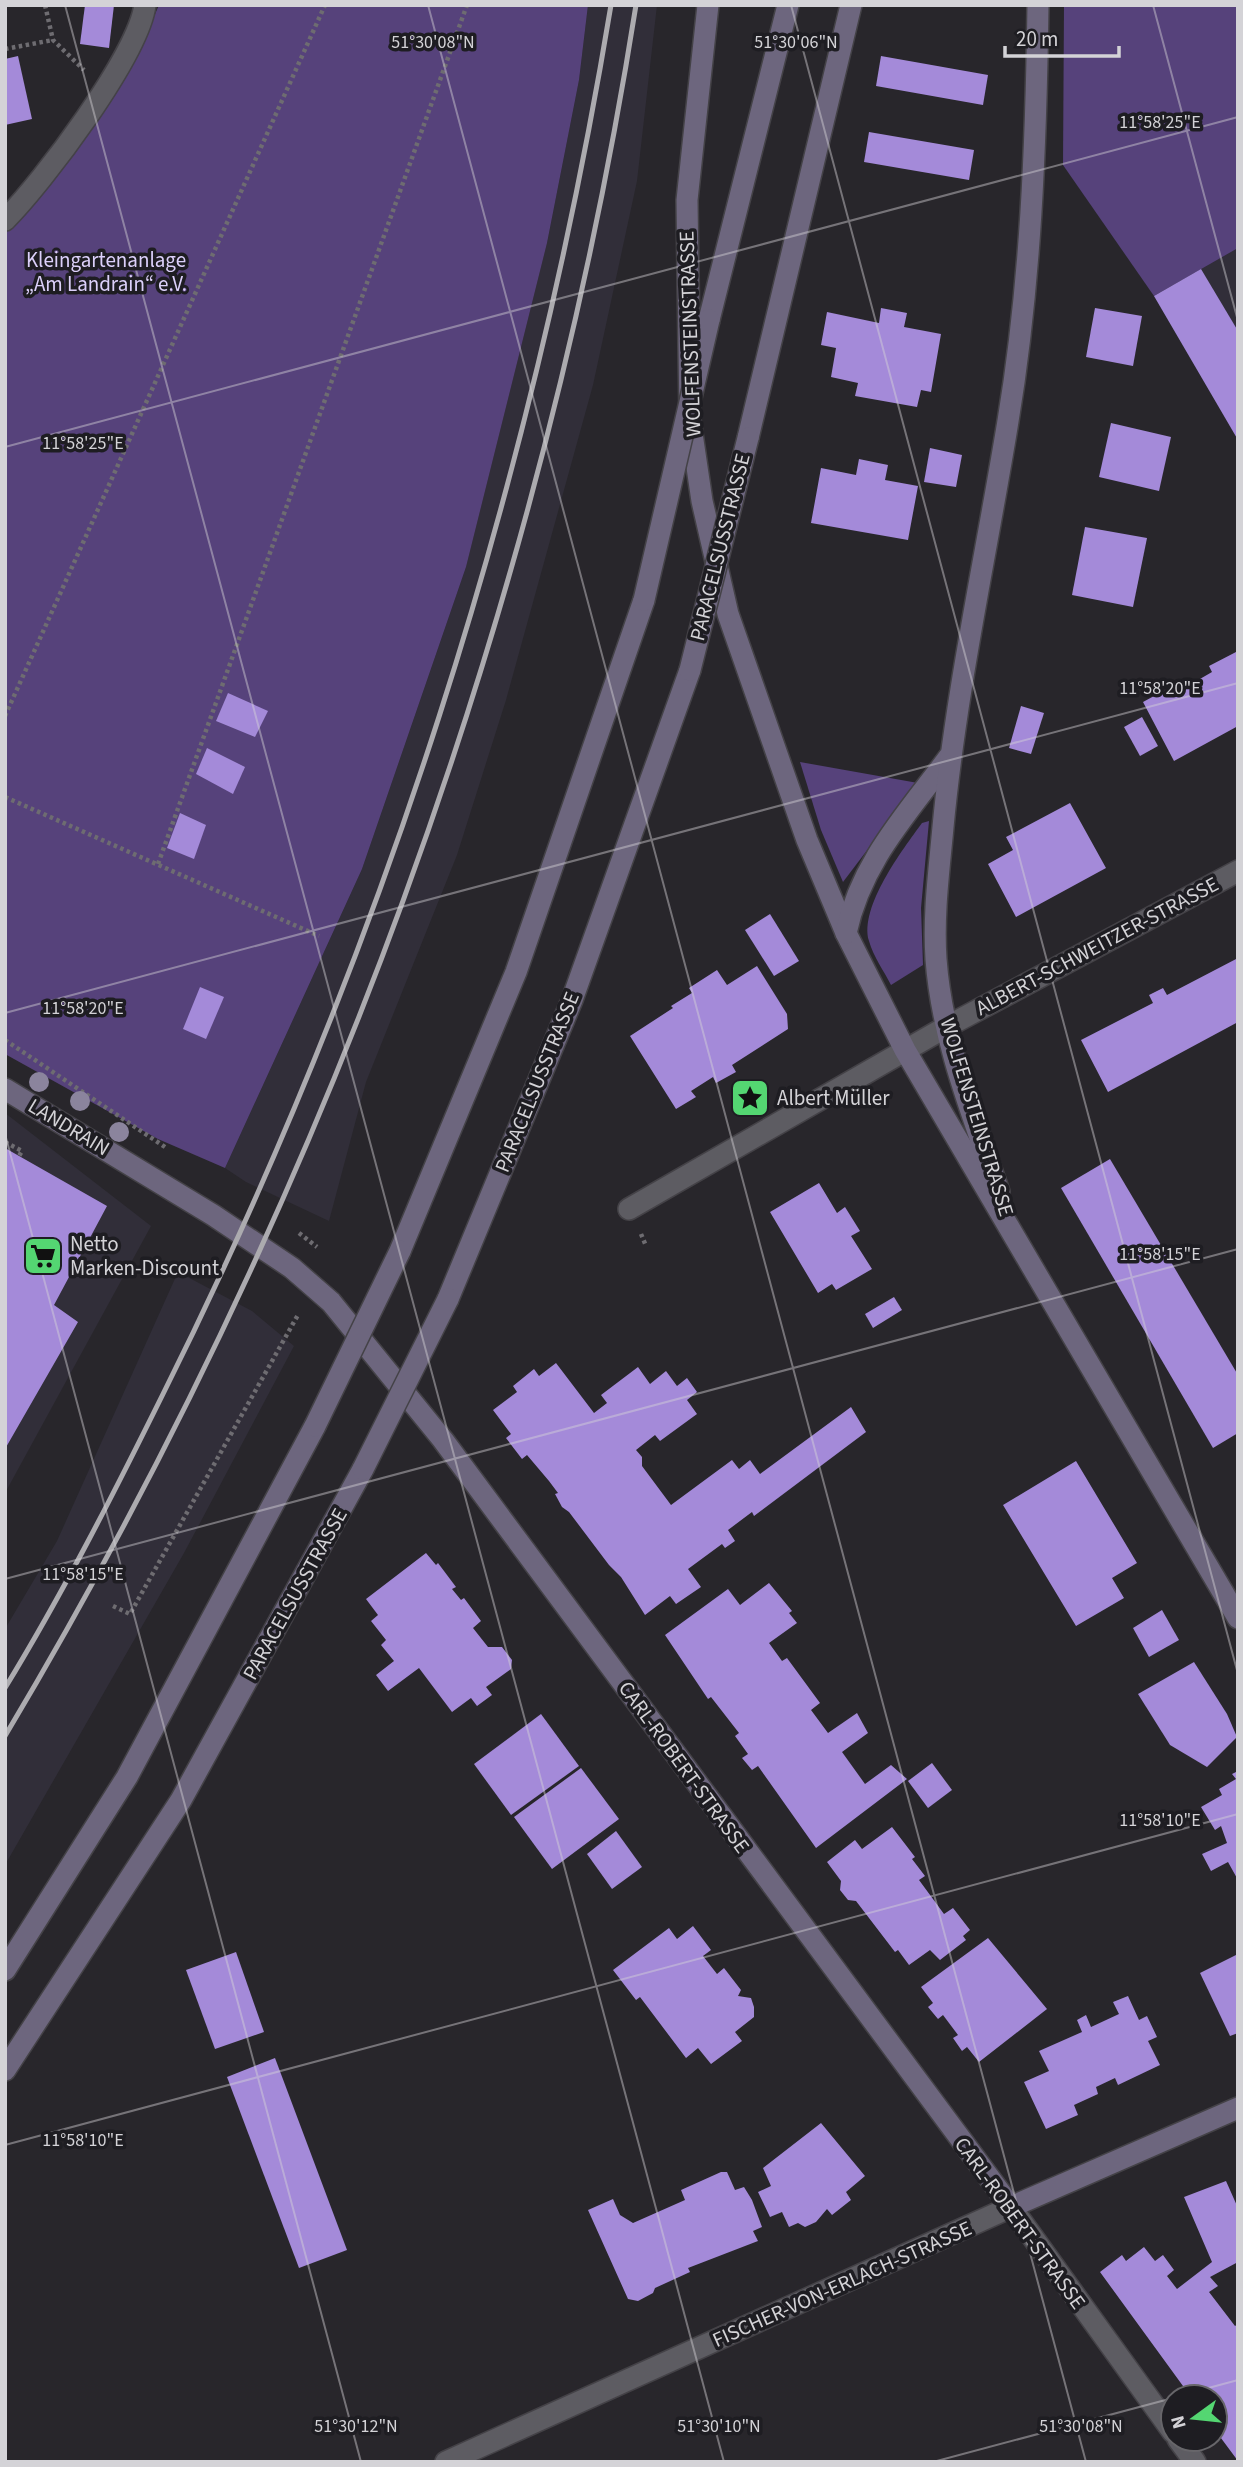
<svg xmlns="http://www.w3.org/2000/svg" width="1243" height="2467" font-family="'Source Sans 3',sans-serif">
<style>
.built{fill:#312e39}
.green{fill:#56427b}
.building{fill:#a48ad9}
.lines{fill:none;stroke-linecap:round;stroke-linejoin:round}
.street-casing{stroke:#444247;stroke-width:24}
.secondary-casing{stroke:#444247;stroke-width:24}
.path{stroke:#6e6c71;stroke-width:4.5;stroke-dasharray:3.5 3.5;stroke-linecap:butt}
.street{stroke:#5d5c62;stroke-width:21}
.secondary{stroke:#6d667e;stroke-width:21}
.rail{stroke:#acabaf;stroke-width:5}
.secondary-bridge-casing{stroke:#444247;stroke-width:24;stroke-linecap:butt}
.secondary-bridge{stroke:#6d667e;stroke-width:21}
.tree{fill:#8b849d}
.ticks{fill:none;stroke:#d4d3d7;stroke-width:2;stroke-opacity:0.45}
.labels{text-anchor:middle;dominant-baseline:central;stroke-width:7;stroke-linejoin:round;paint-order:stroke}
.park-label{font-size:21px;fill:#dcd0fa;stroke:#1e1d22}
.street-label{font-size:21px;fill:#d4d3d7;stroke:#1e1d22}
.poi-label{font-size:21px;fill:#d4d3d7;stroke:#1e1d22;text-anchor:start}
.ticks-label{font-size:18px;text-anchor:middle;fill:#d4d3d7;stroke:#1e1d22;stroke-width:7;stroke-linejoin:round;paint-order:stroke}
</style>
<rect width="100%" height="100%" fill="#28262b"/>
<g class="built">
<path d="M588,5H657L637,181L593,385L506,700L457,855L366,1082L329,1221L246,1182L225,1168L362,869L466,567L547,243L579,80Z"/>
<path d="M1238,248V440L1154,296Z"/>
<path d="M5,1113L151,1226L5,1493Z"/>
<path d="M178,1272L252,1311L294,1346L184,1553L5,1865V1629L57,1541Z"/>
</g>
<g class="green">
<path d="M159,5H588L579,80L547,243L466,567L362,869L225,1168L158,1139L5,1054V233L32,204L145,37Z"/>
<path d="M1064,5H1238V248L1154,296L1063,165Z"/>
<path d="M800,762L918,783L843,882L821,830Z"/>
<path d="M929,821L921,908L923,965L891,985C884,971 873,956 869,941C859,907 903,849 922,823Z"/>
</g>
<g class="building">
<path d="M85,5H114L109,48L80,44Z"/>
<path d="M18,56L32,119L5,125V59Z"/>
<path d="M881,56L988,75L983,105L876,86Z"/>
<path d="M869,132L974,150L969,180L864,162Z"/>
<path d="M1201,269L1238,331V440L1154,296Z"/>
<path d="M881,308L907,313L904,327L941,334L931,392L921,390L917,407L855,396L858,383L831,377L836,348L821,345L827,312L879,323Z"/>
<path d="M1095,308L1142,316L1133,366L1086,357Z"/>
<path d="M1111,423L1171,437L1159,491L1099,477Z"/>
<path d="M930,448L962,455L956,487L924,482Z"/>
<path d="M859,459L888,465L885,480L918,486L908,540L811,523L821,468L856,475Z"/>
<path d="M1085,527L1147,538L1133,607L1072,595Z"/>
<path d="M1236,652L1238,726L1174,761L1143,702L1167,689L1170,695L1193,683L1212,672L1209,666Z"/>
<path d="M228,693L268,711L255,737L216,721Z"/>
<path d="M1021,706L1044,713L1031,754L1009,748Z"/>
<path d="M1142,717L1158,746L1140,756L1124,727Z"/>
<path d="M207,748L245,767L233,794L196,774Z"/>
<path d="M1070,803L1106,868L1016,917L988,864L1013,850L1006,837Z"/>
<path d="M180,813L206,825L194,859L167,848Z"/>
<path d="M770,914L799,961L774,976L745,930Z"/>
<path d="M1238,958V1022L1108,1092L1081,1040L1153,1003L1149,995L1163,988L1167,995Z"/>
<path d="M757,966L787,1014L788,1029L732,1065L736,1072L716,1083L713,1077L691,1091L696,1097L676,1109L630,1036L673,1008L671,1006L692,993L689,988L717,970L727,985Z"/>
<path d="M200,987L224,997L206,1039L183,1029Z"/>
<path d="M5,1148L107,1206L54,1305L78,1322L5,1449Z"/>
<path d="M1110,1159L1238,1375V1433L1213,1448L1061,1188Z"/>
<path d="M819,1183L837,1213L845,1207L860,1231L851,1236L872,1269L836,1290L832,1284L818,1293L770,1212Z"/>
<path d="M894,1297L902,1310L873,1328L865,1314Z"/>
<path d="M556,1363L594,1413L607,1403L601,1395L638,1367L650,1384L666,1371L677,1386L687,1378L697,1392L687,1400L697,1414L660,1441L655,1435L636,1450L642,1457V1466L671,1505L732,1460L739,1469L750,1460L760,1474L851,1407L866,1432L754,1516L752,1512L728,1530L735,1541L725,1548L722,1544L688,1569L701,1587L676,1604L670,1596L645,1615L621,1577L609,1565L569,1512L562,1507L555,1494L558,1493L549,1481L527,1455L522,1459L506,1438L511,1434L493,1410L517,1392L513,1386L534,1369L539,1376Z"/>
<path d="M1076,1461L1137,1563L1112,1578L1124,1598L1076,1626L1003,1505Z"/>
<path d="M426,1553L436,1565L438,1563L456,1587L452,1589L461,1600L464,1598L481,1621L473,1628L488,1647H502L512,1660L511,1669L486,1687L492,1695L477,1706L471,1698L452,1712L419,1668L388,1691L376,1675L394,1661L381,1645L386,1640L371,1621L378,1615L366,1599Z"/>
<path d="M769,1583L792,1611L789,1613L797,1623L769,1643L782,1661L787,1658L820,1703L811,1710L828,1733L857,1713L868,1733L842,1752L865,1784L891,1765L907,1779L816,1848L758,1766L752,1770L742,1758L748,1754L735,1736L739,1733L711,1697L708,1699L665,1635L728,1589L740,1605Z"/>
<path d="M1162,1610L1179,1640L1149,1657L1133,1628Z"/>
<path d="M1194,1662L1227,1714L1237,1737L1207,1767L1170,1745L1138,1694Z"/>
<path d="M541,1714L579,1766L511,1815L474,1764Z"/>
<path d="M932,1763L952,1790L928,1808L908,1781Z"/>
<path d="M581,1768L619,1819L552,1869L514,1817Z"/>
<path d="M1238,1771V1880L1228,1862L1211,1871L1202,1854L1227,1843L1221,1826L1215,1830L1201,1807L1222,1795L1219,1789L1236,1779L1232,1774Z"/>
<path d="M892,1827L915,1857L912,1859L925,1876L919,1880L944,1914L953,1908L970,1930L963,1936L966,1940L940,1960L930,1950L909,1965L898,1950L895,1952L856,1901L848,1900L840,1890L841,1881L827,1862L855,1840L862,1849Z"/>
<path d="M616,1831L642,1867L612,1889L587,1854Z"/>
<path d="M693,1926L711,1950L703,1956L717,1974L724,1968L741,1990L738,1996L751,1998L754,2007V2017L735,2032L742,2041L711,2064L698,2048L686,2058L640,1997L636,2000L613,1970L669,1928L677,1939Z"/>
<path d="M988,1938L1047,2009L979,2062L967,2047L962,2051L953,2038L958,2035L943,2015L938,2019L928,2007L933,2003L921,1987Z"/>
<path d="M236,1952L264,2032L215,2049L186,1970Z"/>
<path d="M1238,1954V2033L1230,2036L1200,1973Z"/>
<path d="M1128,1996L1139,2020L1147,2016L1157,2037L1148,2041L1160,2065L1118,2085L1115,2078L1096,2087L1098,2094L1074,2105L1078,2115L1046,2129L1024,2082L1049,2071L1039,2051L1082,2032L1077,2020L1086,2015L1091,2027L1119,2014L1113,2002Z"/>
<path d="M275,2058L347,2250L299,2268L227,2077Z"/>
<path d="M821,2123L865,2176L846,2192L851,2200L832,2215L827,2209L816,2222L805,2227L798,2223L789,2227L782,2212L770,2217L758,2192L771,2186L763,2168Z"/>
<path d="M721,2172H727L735,2190L744,2187L752,2200L762,2227L753,2231L758,2241L688,2268L690,2272L655,2288L653,2293L638,2301L628,2299L588,2210L613,2199L620,2215L633,2223L685,2200L681,2190Z"/>
<path d="M1226,2181L1238,2208V2262L1210,2277L1218,2286L1209,2292L1235,2326L1238,2324V2461L1215,2430V2397H1191L1100,2272L1122,2255L1126,2261L1144,2247L1155,2261L1163,2255L1174,2270L1167,2276L1177,2289L1212,2262L1184,2197Z"/>
</g>
<g class="lines">
<defs>
<g id="street">
<path d="M5,220C43,182 138,56 145,5"/>
<path d="M629,1209L946,1027L1238,871"/>
<path d="M1178,2439L1195,2462"/>
<path d="M446,2462L1011,2207L1173,2432"/>
</g>
<g id="secondary">
<path d="M708,5L687,200L690,420L702,501L728,614L807,840L846,933L905,1050L1238,1618"/>
<path d="M709,320L788,5"/>
<path d="M748,438L851,5"/>
<path d="M846,933C861,862 907,814 949,757"/>
<path d="M5,1089L213,1215L292,1268L331,1302L443,1440L1011,2207L1238,2108"/>
<path d="M999,1192C973,1116 942,1040 936,959C933,915 939,871 943,827C956,690 986,556 1008,421C1031,283 1036,145 1038,5"/>
<path d="M400,1251L516,972L644,600"/>
<path d="M448,1299L572,1000L690,670"/>
<path d="M5,1970L127,1777L315,1426"/>
<path d="M5,2070L181,1800L363,1469"/>
</g>
</defs>
<use href="#street" class="street-casing"/>
<use href="#secondary" class="secondary-casing"/>
<g class="path">
<path d="M45,5L53,40L84,70"/>
<path d="M5,49L53,40"/>
<path d="M5,716L325,5"/>
<path d="M5,797L319,936"/>
<path d="M158,864L467,5"/>
<path d="M5,1040L165,1147"/>
<path d="M5,1142L22,1151L19,1156"/>
<path d="M299,1233L317,1247"/>
<path d="M641,1234L646,1246"/>
<path d="M113,1606L130,1614L299,1313"/>
</g>
<use href="#street" class="street"/>
<use href="#secondary" class="secondary"/>
<g class="rail">
<path d="M5,1688C63,1593 114,1493 163,1394C382,956 531,488 611,5"/>
<path d="M5,1736C322,1205 539,617 636,5"/>
</g>
<defs>
<g id="secondary-bridge">
<path d="M644,600L709,320"/>
<path d="M690,670L748,438"/>
<path d="M315,1426L400,1251"/>
<path d="M363,1469L448,1299"/>
</g>
</defs>
<use href="#secondary-bridge" class="secondary-bridge-casing"/>
<use href="#secondary-bridge" class="secondary-bridge"/>
</g>
<g class="tree">
<circle cx="39" cy="1082" r="10"/>
<circle cx="80" cy="1101" r="10"/>
<circle cx="119" cy="1132" r="10"/>
</g>
<path class="ticks" d="M65,5L724,2462M428,5L1086,2462M791,5L1238,1674M1153,5L1238,321M5,447L1238,117M5,1013L1238,683M5,1134L361,2462M5,1579L1238,1249M5,2145L1238,1814M1175,2397L1238,2380M933,2462L1173,2398"/>
<defs>
<symbol id="sight-square" viewBox="-11 -11 22 22"><rect x="-9" y="-9" width="18" height="18" rx="4" fill="#54d672" stroke="#1e1d22"/><path d="M0-6L1.8-2.2L6-1.7L2.9 1.2L3.7 5.4L0 3.3L-3.7 5.4L-2.9 1.2L-6-1.7L-1.8-2.2Z" fill="#111"/></symbol>
<symbol id="supermarket-square" viewBox="-11 -11 22 22"><rect x="-9" y="-9" width="18" height="18" rx="4" fill="#54d672" stroke="#1e1d22"/><path d="M-6-5.5h2.5l.6 2H6L4.5 2H-2.5L-4.4-4H-6ZM-1.5 3.2a1.3 1.3 0 1 0 .1 0ZM3 3.2a1.3 1.3 0 1 0 .1 0Z" fill="#111"/></symbol>
</defs>
<g fill-rule="evenodd">
<use href="#sight-square" x="728" y="1076" width="44" height="44"/>
<use href="#supermarket-square" x="21" y="1234" width="44" height="44"/>
</g>
<g class="labels">
<g class="park-label">
<text x="106" y="260">Kleingartenanlage<tspan x="106" dy="24">„Am Landrain“ e.V.</tspan></text>
</g>
<g class="street-label">
<text transform="translate(690 334) rotate(-92)">WOLFENSTEINSTRASSE</text>
<text transform="translate(720 547) rotate(-76)">PARACELSUSSTRASSE</text>
<text transform="translate(1097 946) rotate(-28)">ALBERT-SCHWEITZER-STRASSE</text>
<text transform="translate(537 1082) rotate(-68)">PARACELSUSSTRASSE</text>
<text transform="translate(977 1117) rotate(73)">WOLFENSTEINSTRASSE</text>
<text transform="translate(69 1127) rotate(31)">LANDRAIN</text>
<text transform="translate(295 1594) rotate(-61)">PARACELSUSSTRASSE</text>
<text transform="translate(684 1767) rotate(54)">CARL-ROBERT-STRASSE</text>
<text transform="translate(1020 2223) rotate(54)">CARL-ROBERT-STRASSE</text>
<text transform="translate(842 2284) rotate(-24)">FISCHER-VON-ERLACH-STRASSE</text>
</g>
<g class="poi-label">
<text x="777" y="1098">Albert Müller</text>
<text x="70" y="1244">Netto<tspan x="70" dy="24">Marken-Discount</tspan></text>
</g>
</g>
<g class="ticks-label">
<text x="433" y="48">51°30'08"N</text>
<text x="796" y="48">51°30'06"N</text>
<text x="1160" y="128">11°58'25"E</text>
<text x="83" y="449">11°58'25"E</text>
<text x="1160" y="694">11°58'20"E</text>
<text x="83" y="1014">11°58'20"E</text>
<text x="1160" y="1260">11°58'15"E</text>
<text x="83" y="1580">11°58'15"E</text>
<text x="1160" y="1826">11°58'10"E</text>
<text x="83" y="2146">11°58'10"E</text>
<text x="356" y="2432">51°30'12"N</text>
<text x="719" y="2432">51°30'10"N</text>
<text x="1081" y="2432">51°30'08"N</text>
</g>
<rect width="1243" height="2467" fill="none" stroke="#d4d3d7" stroke-width="14"/>
<g transform="translate(1194 2418) rotate(255)"><circle r="33" fill="#1e1d22" stroke="#67666a" stroke-width="2"/>
<path d="M0-5L12 26L0 18L-12 26Z" fill="#54d672"/>
<text y="-10" font-size="19" font-weight="bold" text-anchor="middle" fill="#d4d3d7">N</text>
</g>
<path d="M1005 46v10h114v-10" fill="none" stroke="#d4d3d7" stroke-width="3.5"/>
<text x="1016" y="46" font-size="21" fill="#d4d3d7" stroke="#1e1d22" stroke-width="5" paint-order="stroke">20 m</text>
</svg>
